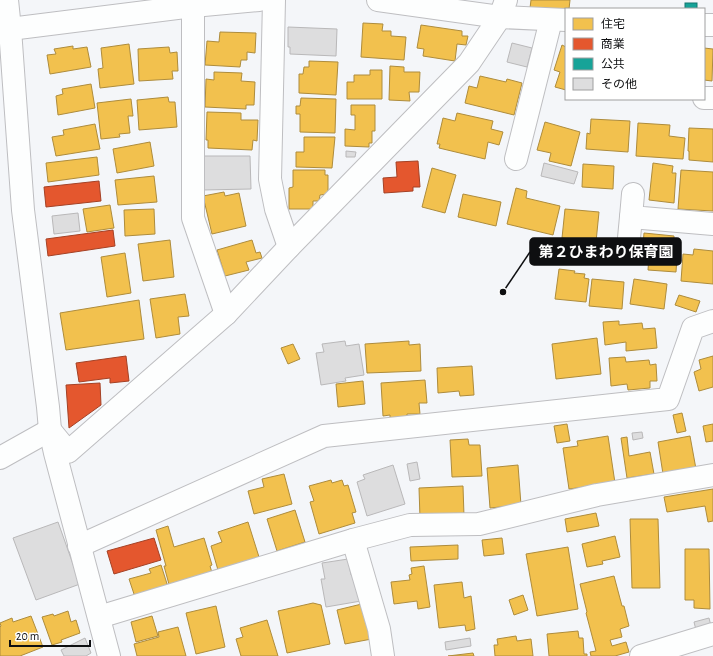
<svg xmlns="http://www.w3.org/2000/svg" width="713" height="656" font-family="'Alegreya Sans','Noto Sans JP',sans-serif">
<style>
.homes{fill:#f2c14e;stroke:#ae8c3c}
.shops{fill:#e4572e;stroke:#a44125}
.public{fill:#17a398;stroke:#147770}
.building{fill:#ddddde;stroke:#b9b8b9}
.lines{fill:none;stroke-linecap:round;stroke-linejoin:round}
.minor-casing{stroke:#bebec1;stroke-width:24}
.tertiary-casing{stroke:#bebec1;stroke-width:24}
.minor{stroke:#fdfefe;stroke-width:22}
.tertiary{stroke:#fdfefe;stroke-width:22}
.leader{fill:none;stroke:#0e0f11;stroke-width:1.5}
.callout-dot{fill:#0e0f11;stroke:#fff;stroke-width:1.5}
.callout{fill:#0e0f11;stroke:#0e0f11;stroke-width:1.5}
.callout-label{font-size:15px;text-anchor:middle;font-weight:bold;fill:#fff}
</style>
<rect width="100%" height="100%" fill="#f4f6f9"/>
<g class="homes">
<path d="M531,0H570L569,9L530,8Z"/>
<path d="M363,23L383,24L382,31H391V36L406,37L404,60L361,57Z"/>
<path d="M421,25L462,31V36H468L466,45L457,44L455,61L423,56L424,49L417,48Z"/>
<path d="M220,32L256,33L255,53L247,52V60H241L240,67L205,65L207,41L219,42Z"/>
<path d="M129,44L134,84L100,88L98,69L103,68L101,48Z"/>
<path d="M562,45L566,47V90L555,87L560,72L554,70Z"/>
<path d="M73,46V49L87,47L91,67L50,74L47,55L56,54L54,49Z"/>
<path d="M169,47L170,53L177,52L178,71H172L173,79L139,81L138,49Z"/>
<path d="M704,48L713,49L712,81L704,80Z"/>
<path d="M309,61L338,62L336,95L299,93V74H303L304,67H309Z"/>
<path d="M390,66L404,67V72H420L419,92H409L410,101L389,100Z"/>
<path d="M370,70H382V99H347V82H354V75H370Z"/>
<path d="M214,72L242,73L241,81L255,82L254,105H246V109L205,107L206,79L214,80Z"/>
<path d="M480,76L506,82L507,79L522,83L514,115L465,103L469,86L477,88Z"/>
<path d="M91,84L95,108L58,115L56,96L63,94L62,89Z"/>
<path d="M168,97L169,102H175L177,127L139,130L137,100Z"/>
<path d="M301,98L336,99L335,133L300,132V114H296V106H300Z"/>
<path d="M131,99L133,116H128L130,133L119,134L120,137L101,139L97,103Z"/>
<path d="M351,105H375V131H372V143H369V147L345,146V129L355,130V115H351Z"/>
<path d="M207,112L241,113V120H258L257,141L253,140L252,150L208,148V140H206Z"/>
<path d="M457,113L493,121L491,129L503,132L499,145L488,142L485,159L439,148L440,144H437L443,118L455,121Z"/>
<path d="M591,119L630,121L628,152L586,149L587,133L590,134Z"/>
<path d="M545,122L580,132L571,166L549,161L551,153L537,150Z"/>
<path d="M638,123L670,125L669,136L685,138L683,159L636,156Z"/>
<path d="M95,124L100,149L56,156L52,137L64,135L63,130Z"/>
<path d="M689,128L713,129V162L689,160V151H688Z"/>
<path d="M304,137H335L332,168L296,167V152H304Z"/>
<path d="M150,142L154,166L117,173L113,149Z"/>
<path d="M97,157L99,175L48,182L46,163Z"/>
<path d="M653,163L673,166L672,173H676L674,203L649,200Z"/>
<path d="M583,164L614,166L613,189L582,187Z"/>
<path d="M432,168L456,175L445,213L422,207Z"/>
<path d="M293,170H325V175H328V194L320,195L319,201H313V209H289V188L293,187Z"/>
<path d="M681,170L713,172V211L678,209Z"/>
<path d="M154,176L157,202L118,205L115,180Z"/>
<path d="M516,188L527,191L526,198L560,206L553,235L507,224Z"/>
<path d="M224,192L225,196L239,193L246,226L212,234L203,196Z"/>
<path d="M463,194L501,202L496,226L458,217Z"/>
<path d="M110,205L114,228L87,232L83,209Z"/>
<path d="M154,209L155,234L125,236L124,210Z"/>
<path d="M565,209L599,212L596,242L562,238Z"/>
<path d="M644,233L674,236V241H678L676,272L648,270L649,256H642Z"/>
<path d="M170,240L174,277L143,281L138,244Z"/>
<path d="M252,240L256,253L260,252L262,258L246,262L249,270L225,276L217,250Z"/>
<path d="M694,249L713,251V284L681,281L683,254L693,255Z"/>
<path d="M125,253L131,293L107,297L101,257Z"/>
<path d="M559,269L575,271L574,273L585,274L584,278L589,279L586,302L555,299Z"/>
<path d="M592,279L624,282L622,309L589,306Z"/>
<path d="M634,279L667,284L664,309L630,304Z"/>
<path d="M185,294L189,316L178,317L180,334L156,338L150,299Z"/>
<path d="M679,295L700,301L696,312L675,305Z"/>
<path d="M139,300L144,339L66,350L60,313Z"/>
<path d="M619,321V325L642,323L643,329L655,328L657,348L626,351V342L605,345L603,322Z"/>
<path d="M597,338L601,374L556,379L552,344Z"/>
<path d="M409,341V345L420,344L421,371L367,373L365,344Z"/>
<path d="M293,344L300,359L288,364L281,348Z"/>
<path d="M713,356V387L699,391L694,372L701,369L699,360Z"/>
<path d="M625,357L626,362L649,360L650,365L656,364L657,381H650V388L628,390L627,384L611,386L609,358Z"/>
<path d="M472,366L474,395L460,396L459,391L438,393L437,368Z"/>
<path d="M425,380L427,403H419L420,414H407V417L390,419V415L383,416L381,383Z"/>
<path d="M363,381L365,404L338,407L336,384Z"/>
<path d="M682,413L686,431L677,433L673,415Z"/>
<path d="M567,424L570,441L557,443L554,426Z"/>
<path d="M713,424V441L706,442L703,426Z"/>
<path d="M608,436L615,483L569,489L563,448L578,446L577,441Z"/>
<path d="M690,436L696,469L663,474L658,442Z"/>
<path d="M627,437L629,456L650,452L654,474L627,478L621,438Z"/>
<path d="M468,439L469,445H480L482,476L452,477L450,440Z"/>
<path d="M518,465L521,505L490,508L487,468Z"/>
<path d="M284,474L292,504L254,514L248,491L264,487L262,479Z"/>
<path d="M331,480L332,483L342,480L344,486L348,485L356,512L352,513L355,523L319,534L310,502L314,501L309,486Z"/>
<path d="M463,486L464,516L420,518L419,488Z"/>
<path d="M713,489V521L708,522L705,506L667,512L664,497Z"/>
<path d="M295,510L305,542L277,551L267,519Z"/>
<path d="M596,513L599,526L567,532L565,519Z"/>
<path d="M630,519H658L660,588H632Z"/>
<path d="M248,522L259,557L218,570L211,546L222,542L218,532Z"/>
<path d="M168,526L174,547L204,538L212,565L210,566L213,576L170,588L164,566H166L156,530Z"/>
<path d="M615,536L620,557L602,561L603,564L587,567L582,544Z"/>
<path d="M502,538L504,554L484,556L482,540Z"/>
<path d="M458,545V559L411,561L410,547Z"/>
<path d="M568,547L578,609L537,616L526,554Z"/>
<path d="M685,549H709L710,609L694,608V600H685Z"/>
<path d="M161,565L169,590L136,600L129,579L151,573L149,569Z"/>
<path d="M424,566L430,607L418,609L417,601L394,604L391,582L410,580L409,575L412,574L411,568Z"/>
<path d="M614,576L622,606H624L629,626L620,629L622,637L610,640L612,646L626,642L629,652L615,656H591L590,652L596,651L586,613L587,612L580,584Z"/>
<path d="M462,582L464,598L471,596L475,629L466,631L465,625L439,628L434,585Z"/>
<path d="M523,595L528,610L514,615L509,600Z"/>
<path d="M370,602L377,638L345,644L337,610Z"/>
<path d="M313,603L321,605L330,644L287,653L278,611Z"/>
<path d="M216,606L225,647L196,654L186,613Z"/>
<path d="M68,611L71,622L76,620L80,633L61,640L62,642L52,645L42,617L53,614L54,616Z"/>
<path d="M31,616L43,647L20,656H0V627L1,626L0,623L12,618L13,622Z"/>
<path d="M152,616L158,636L136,642L131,622Z"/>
<path d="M267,620L278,656H241L236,639L243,637L240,628Z"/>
<path d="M178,627L186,656H137L134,644L159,637L158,632Z"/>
<path d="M578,631L579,638H583L584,654H587V656H549L547,634Z"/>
<path d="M516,636L517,641L531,639L533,656H495L494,645H498L497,639Z"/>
<path d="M473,653L474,656H448Z"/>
</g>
<g class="shops">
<path d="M418,161L420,187H413V191L384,193L383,178L397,177L396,162Z"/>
<path d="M99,181L101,201L46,207L44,187Z"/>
<path d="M113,230L115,246L48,256L46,239Z"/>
<path d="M126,356L129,381L110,383V378L79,382L76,363Z"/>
<path d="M100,383L101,405L69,428L66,385Z"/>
<path d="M154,538L161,560L114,574L107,551Z"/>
</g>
<rect class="public" x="685" y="3" width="12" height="6"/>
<g class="building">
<path d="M288,27L337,29L336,56L290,54V47H288Z"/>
<path d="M512,43L532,48L527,67L507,62Z"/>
<path d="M346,151L356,152L355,157H346Z"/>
<path d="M203,156H250L251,189L203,190Z"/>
<path d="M544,163L578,172L574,184L541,176Z"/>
<path d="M78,213L80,231L54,234L52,216Z"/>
<path d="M345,341L346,346L359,344L364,375L345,378L346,381L321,385L316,353L324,352L322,344Z"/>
<path d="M642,432L643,438L633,440L632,433Z"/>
<path d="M417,462L420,479L410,481L407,464Z"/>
<path d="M393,465L405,504L367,516L357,482L365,479L363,475Z"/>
<path d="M58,522L80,584L36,600L13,538Z"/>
<path d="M348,559L351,575L356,574L361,601L326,607L321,579H325L322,563Z"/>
<path d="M709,618L711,626L696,630L694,622Z"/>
<path d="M85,638L91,653L86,656H64L61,650Z"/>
<path d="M470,638L471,646L446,650L445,642Z"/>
</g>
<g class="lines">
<defs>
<g id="minor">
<path d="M274,0L270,179L276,209L289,247"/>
<path d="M378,0L500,17L566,20"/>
<path d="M193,6V218L226,314"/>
<path d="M704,25H713"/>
<path d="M10,29L193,6L259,0"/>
<path d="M704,98H713"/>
<path d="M516,159L551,20"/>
<path d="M633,194L631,217L713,224"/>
<path d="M629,238L631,217"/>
<path d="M50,430L68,452L226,314L289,247L469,63L500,17L506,0"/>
<path d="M353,540L379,629L383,656"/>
<path d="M79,546L324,436L668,399L693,328L713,321"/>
<path d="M99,617L353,540L410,525L479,524L597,495L713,475"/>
<path d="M641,656L713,634"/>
</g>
<g id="tertiary">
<path d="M7,0L10,29L23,210L48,407L50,430L55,453L109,656"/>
<path d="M0,458L50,430"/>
</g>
</defs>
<use href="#minor" class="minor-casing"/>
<use href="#tertiary" class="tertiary-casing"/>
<use href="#minor" class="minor"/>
<use href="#tertiary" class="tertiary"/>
</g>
<path class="leader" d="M503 292L530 252"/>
<circle class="callout-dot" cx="503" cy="292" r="4"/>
<rect class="callout" x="530" y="238" width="151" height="27" rx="4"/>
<g class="callout-label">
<text x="606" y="257">第２ひまわり保育園</text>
</g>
<rect x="565" y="8" width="140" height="92" fill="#ffffff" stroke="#9f9fa0"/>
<rect x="573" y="18" width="20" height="12" fill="#f2c14e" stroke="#9f9fa0"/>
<text x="601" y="28" font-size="12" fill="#0e0f11">住宅</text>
<rect x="573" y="38" width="20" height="12" fill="#e4572e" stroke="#9f9fa0"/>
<text x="601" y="48" font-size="12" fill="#0e0f11">商業</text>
<rect x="573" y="58" width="20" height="12" fill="#17a398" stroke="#9f9fa0"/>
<text x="601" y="68" font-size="12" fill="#0e0f11">公共</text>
<rect x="573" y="78" width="20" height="12" fill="#ddddde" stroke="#9f9fa0"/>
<text x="601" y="88" font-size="12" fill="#0e0f11">その他</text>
<path d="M10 640v6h80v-6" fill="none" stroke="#0e0f11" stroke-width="2"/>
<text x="16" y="640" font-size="12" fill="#0e0f11" stroke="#ffffff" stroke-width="3" paint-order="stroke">20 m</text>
</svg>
